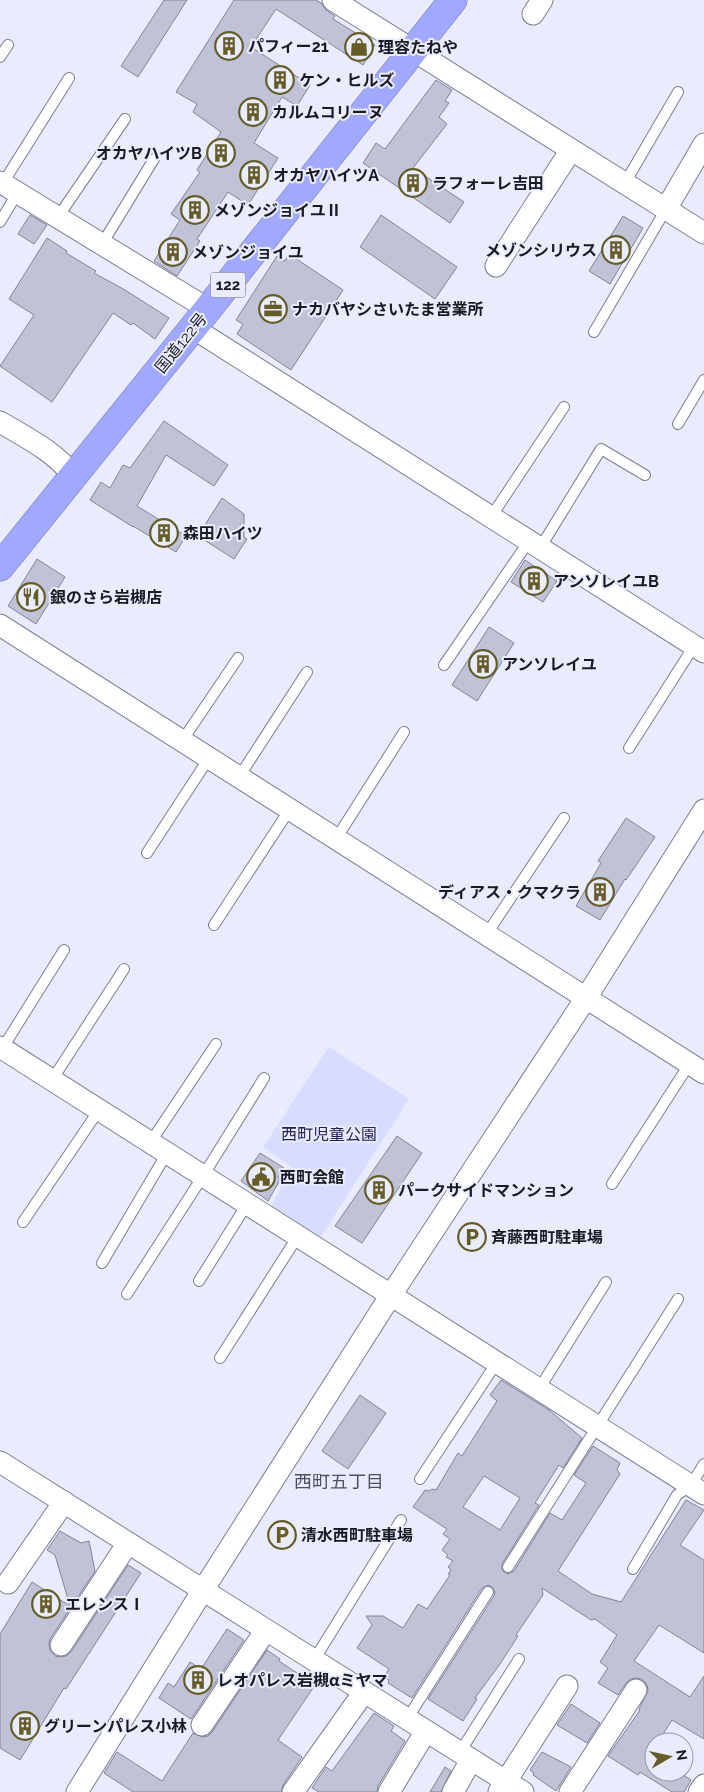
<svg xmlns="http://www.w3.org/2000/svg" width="704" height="1792" font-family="Raleway,'Noto Sans JP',sans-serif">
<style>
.green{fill:#d8ddff}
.building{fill:#c0c3d8;stroke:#818497;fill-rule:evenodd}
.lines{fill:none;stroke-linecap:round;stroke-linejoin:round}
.lane-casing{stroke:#7c7e92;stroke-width:12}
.street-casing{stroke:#7c7e92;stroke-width:23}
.highway-casing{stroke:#7177b1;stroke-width:29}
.lane{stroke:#fff;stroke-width:10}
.street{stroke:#fff;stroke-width:21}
.highway{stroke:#a0a9fe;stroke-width:28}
.labels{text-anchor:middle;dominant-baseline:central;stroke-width:4;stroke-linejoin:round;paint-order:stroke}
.shield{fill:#e9ecfd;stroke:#575964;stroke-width:1}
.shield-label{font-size:15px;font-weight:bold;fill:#191a22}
.poi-label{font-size:16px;font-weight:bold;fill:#191a22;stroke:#e9ecfd;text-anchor:start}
.street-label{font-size:16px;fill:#191a22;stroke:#e9ecfd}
.park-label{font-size:16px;fill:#222258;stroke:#e9ecfd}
.neighbourhood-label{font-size:18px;fill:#4d5062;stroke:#e9ecfd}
</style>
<rect width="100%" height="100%" fill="#e9ecfd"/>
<path class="green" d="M329,1047L409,1099L320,1238L271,1206L292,1167L263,1147Z"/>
<g class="building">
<path d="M164,0H187L138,77L121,66Z"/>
<path d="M234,0H316L321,3L326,10L335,16L333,19L375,45L363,65L276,9L251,47L310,85L297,106L282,97L254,143L278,158L248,205L228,192L197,239L200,241L177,276L154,261L180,220L171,214L200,172L197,170L221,132L193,112L197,104L176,92Z"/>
<path d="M436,80L452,90L445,101L449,103L439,117L447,124L413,168L464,202L450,223L363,163L376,143L385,149Z"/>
<path d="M30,215L47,225L34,244L18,234Z"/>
<path d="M381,215L457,267L435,299L360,247Z"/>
<path d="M623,216L643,228L610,284L589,271Z"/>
<path d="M47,238L67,251L66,253L96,271L94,273L125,290L169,318L155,339L133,323L131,325L113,313L52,402L0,366L34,315L9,299Z"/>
<path d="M289,254L343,290L291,370L237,334L243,324L236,320L277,256L285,261Z"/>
<path d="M164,421L228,465L214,486L166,455L137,506L186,536L176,552L133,526V527L90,500L101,482L110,488L123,465L130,468Z"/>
<path d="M222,498L244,514V537L247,539L234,559L198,536Z"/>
<path d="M37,559L65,577L36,624L8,606Z"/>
<path d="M525,560L557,581L543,602L511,582Z"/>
<path d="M489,627L514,643L477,701L452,685Z"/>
<path d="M626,818L655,837L626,880L625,879L600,920L576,906L601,863L598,861Z"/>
<path d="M397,1136L422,1153L362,1243L335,1226Z"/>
<path d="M260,1153L284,1168L278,1177L280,1180L268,1201L241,1181Z"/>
<path d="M501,1380L549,1410L582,1438L563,1468L559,1465L535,1503L539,1505L502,1564V1570L504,1572L508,1574L514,1571L550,1513L562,1520L586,1483L574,1475L593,1446L620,1463L617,1470L620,1474L558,1571L592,1594L621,1602L686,1500L704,1510L680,1545L704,1560V1653L659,1625L634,1661L690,1697L704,1676V1739L672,1720L658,1742H654V1772H679L691,1780L684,1792H672L640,1772L638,1775L608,1756L640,1710L639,1709L648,1691L647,1685L642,1679L636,1678L631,1679L626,1683L618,1695L598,1683L608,1668L600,1662L617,1635L595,1619L591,1620L542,1588L543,1595L516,1635L518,1636L500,1664L475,1698L477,1699L463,1721L428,1699L494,1596L495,1592L492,1587L488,1585L482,1588L412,1698L388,1683L389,1680L384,1677L389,1669L357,1648L372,1625L366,1616H383L403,1628L418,1604L427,1609L450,1575L448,1574L451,1570L448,1567L453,1561L446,1557L448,1555L442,1550L450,1539L443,1534L447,1529L413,1507L425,1490L429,1491L432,1489L436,1490L458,1453L462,1456L497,1401L490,1395ZM484,1476L520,1498L500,1530L463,1507Z"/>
<path d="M360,1395L386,1413L348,1469L322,1451Z"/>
<path d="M60,1531L81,1543L89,1541L95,1571L50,1639L49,1644L50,1650L55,1656L60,1657L66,1656L71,1652L128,1565L141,1573L66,1689L64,1688L20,1760L0,1748V1634L32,1582L70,1606L55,1555L47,1550Z"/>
<path d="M227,1629L244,1640L191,1719L159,1698L168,1683L174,1687L190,1662L201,1669Z"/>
<path d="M267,1650L280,1659L279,1661L315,1685L278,1740L302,1757L283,1785L281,1792H133L104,1773L117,1752L162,1781L193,1733L202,1737L208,1736L212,1732Z"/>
<path d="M571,1704L600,1723L587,1743L557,1725Z"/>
<path d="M374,1713L394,1726L391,1731L405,1741L378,1786L377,1792H319L312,1788L326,1767L332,1771Z"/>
<path d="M542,1752L571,1767L556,1791L533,1775L534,1773L530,1770Z"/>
<path d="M445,1767L451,1771L441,1792H430Z"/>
</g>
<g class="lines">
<defs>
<g id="lane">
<path d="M0,57L8,45"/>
<path d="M3,183L69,78"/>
<path d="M625,183L678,92"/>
<path d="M58,217L125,119"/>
<path d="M0,222L18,192"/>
<path d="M102,244L154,159"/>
<path d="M594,332L666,209"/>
<path d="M678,424L704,380"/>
<path d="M491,517L564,407"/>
<path d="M540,548L601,449L645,475"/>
<path d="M444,665L529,541"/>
<path d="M182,741L238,658"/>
<path d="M629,748L694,646"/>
<path d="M239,777L307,672"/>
<path d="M336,839L404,732"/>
<path d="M147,853L209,758"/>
<path d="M214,925L290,809"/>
<path d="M486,935L564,818"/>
<path d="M2,1049L64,950"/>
<path d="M52,1080L124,969"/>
<path d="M150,1143L216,1044"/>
<path d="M612,1184L690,1063"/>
<path d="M23,1222L99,1110"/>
<path d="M102,1263L167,1153"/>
<path d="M199,1281L247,1204"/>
<path d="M127,1294L203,1176L264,1078"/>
<path d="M220,1358L298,1236"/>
<path d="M539,1389L606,1282"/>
<path d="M420,1479L497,1362"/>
<path d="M508,1567L678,1299"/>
<path d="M633,1569L677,1495L691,1485L704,1464"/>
<path d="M314,1660L401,1520"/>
<path d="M407,1719L488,1592"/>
<path d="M460,1752L519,1659"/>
</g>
<g id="street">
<path d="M333,0L704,233"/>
<path d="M533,14L542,0"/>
<path d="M0,182L208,309"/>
<path d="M666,209L704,144"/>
<path d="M496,266L571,150"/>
<path d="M193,328L704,652"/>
<path d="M0,422C25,437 56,452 73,476"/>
<path d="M0,625L704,1073"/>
<path d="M0,1047L704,1494"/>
<path d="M0,1462L523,1792"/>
<path d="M8,1583L64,1502"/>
<path d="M61,1645L128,1543"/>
<path d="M202,1725L266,1630"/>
<path d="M77,1792L203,1590L391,1295L586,998L704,810"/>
<path d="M293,1792L364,1692"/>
<path d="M389,1792L426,1731"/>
<path d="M453,1792L471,1760"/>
<path d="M499,1792L567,1686"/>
<path d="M570,1792L636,1690"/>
<path d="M699,1792L704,1785"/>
</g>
<path id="highway" d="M0,567L208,309L453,0"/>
</defs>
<use href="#lane" class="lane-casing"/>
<use href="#street" class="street-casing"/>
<use href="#highway" class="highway-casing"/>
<use href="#lane" class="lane"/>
<use href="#street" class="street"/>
<use href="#highway" class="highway"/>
</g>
<defs>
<symbol id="building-ring" viewBox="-11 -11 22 22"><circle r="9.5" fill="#e9ecfd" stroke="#655c28" stroke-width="1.5"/><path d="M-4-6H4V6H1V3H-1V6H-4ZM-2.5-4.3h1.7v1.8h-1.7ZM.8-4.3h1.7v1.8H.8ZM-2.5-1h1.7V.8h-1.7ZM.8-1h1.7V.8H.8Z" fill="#655c28"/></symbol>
<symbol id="shop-ring" viewBox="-11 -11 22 22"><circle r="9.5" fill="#e9ecfd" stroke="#655c28" stroke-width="1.5"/><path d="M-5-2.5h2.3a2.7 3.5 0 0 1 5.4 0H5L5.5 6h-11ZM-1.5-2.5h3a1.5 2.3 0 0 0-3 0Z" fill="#655c28"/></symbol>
<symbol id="office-ring" viewBox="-11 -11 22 22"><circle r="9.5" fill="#e9ecfd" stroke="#655c28" stroke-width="1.5"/><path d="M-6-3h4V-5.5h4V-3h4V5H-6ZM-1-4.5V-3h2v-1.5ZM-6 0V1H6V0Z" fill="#655c28"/></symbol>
<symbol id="restaurant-ring" viewBox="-11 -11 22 22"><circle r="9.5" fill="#e9ecfd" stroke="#655c28" stroke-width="1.5"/><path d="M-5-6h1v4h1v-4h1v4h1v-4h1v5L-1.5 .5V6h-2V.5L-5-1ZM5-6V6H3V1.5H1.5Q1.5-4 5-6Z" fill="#655c28"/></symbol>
<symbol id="civic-ring" viewBox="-11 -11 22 22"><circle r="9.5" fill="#e9ecfd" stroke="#655c28" stroke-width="1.5"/><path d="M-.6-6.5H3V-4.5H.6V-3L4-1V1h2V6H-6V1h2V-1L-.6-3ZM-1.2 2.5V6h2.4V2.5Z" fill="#655c28"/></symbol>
<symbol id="parking-ring" viewBox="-11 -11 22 22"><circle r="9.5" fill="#e9ecfd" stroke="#655c28" stroke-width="1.5"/><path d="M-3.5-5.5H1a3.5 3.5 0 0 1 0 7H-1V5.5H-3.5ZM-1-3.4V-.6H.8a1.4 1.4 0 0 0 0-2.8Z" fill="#655c28"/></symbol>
</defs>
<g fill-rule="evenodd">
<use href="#building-ring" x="213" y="30" width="32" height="32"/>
<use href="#shop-ring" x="343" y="31" width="32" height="32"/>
<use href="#building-ring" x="264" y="64" width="32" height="32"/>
<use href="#building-ring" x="237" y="96" width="32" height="32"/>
<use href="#building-ring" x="205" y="137" width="32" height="32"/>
<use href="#building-ring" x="238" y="159" width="32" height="32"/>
<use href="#building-ring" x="397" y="167" width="32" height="32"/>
<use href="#building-ring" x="179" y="194" width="32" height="32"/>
<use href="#building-ring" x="600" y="234" width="32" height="32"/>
<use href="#building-ring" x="157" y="236" width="32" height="32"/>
<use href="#office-ring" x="257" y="293" width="32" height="32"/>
<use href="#building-ring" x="148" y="517" width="32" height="32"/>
<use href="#building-ring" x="518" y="565" width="32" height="32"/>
<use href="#restaurant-ring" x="15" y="581" width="32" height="32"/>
<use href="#building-ring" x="467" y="648" width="32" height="32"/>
<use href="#building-ring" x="584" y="876" width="32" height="32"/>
<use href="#civic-ring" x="245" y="1161" width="32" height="32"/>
<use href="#building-ring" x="363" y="1174" width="32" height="32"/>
<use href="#parking-ring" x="456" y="1221" width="32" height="32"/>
<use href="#parking-ring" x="266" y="1519" width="32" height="32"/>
<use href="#building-ring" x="30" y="1588" width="32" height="32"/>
<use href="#building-ring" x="182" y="1664" width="32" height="32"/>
<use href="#building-ring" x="9" y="1710" width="32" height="32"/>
</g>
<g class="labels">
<rect class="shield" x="210.5" y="272.5" width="35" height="25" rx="4"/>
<g class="shield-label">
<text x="228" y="285">122</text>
</g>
<g class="poi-label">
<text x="248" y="46">パフィー21</text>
<text x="378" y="47">理容たねや</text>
<text x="299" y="80">ケン・ヒルズ</text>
<text x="272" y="112">カルムコリーヌ</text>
<text x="202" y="153" text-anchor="end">オカヤハイツB</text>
<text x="273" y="175">オカヤハイツA</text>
<text x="432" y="183">ラフォーレ吉田</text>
<text x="214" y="210">メゾンジョイユⅡ</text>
<text x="597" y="250" text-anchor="end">メゾンシリウス</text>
<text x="192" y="252">メゾンジョイユ</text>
<text x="292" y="309">ナカバヤシさいたま営業所</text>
<text x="183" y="533">森田ハイツ</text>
<text x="553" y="581">アンソレイユB</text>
<text x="50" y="597">銀のさら岩槻店</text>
<text x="502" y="664">アンソレイユ</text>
<text x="581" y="892" text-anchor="end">ディアス・クマクラ</text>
<text x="280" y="1177">西町会館</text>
<text x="398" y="1190">パークサイドマンション</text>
<text x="491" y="1237">斉藤西町駐車場</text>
<text x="301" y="1535">清水西町駐車場</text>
<text x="65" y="1604">エレンスⅠ</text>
<text x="217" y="1680">レオパレス岩槻αミヤマ</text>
<text x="44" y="1726">グリーンパレス小林</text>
</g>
<g class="street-label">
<text transform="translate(181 343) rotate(-51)">国道122号</text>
</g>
<g class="park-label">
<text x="329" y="1134">西町児童公園</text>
</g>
<g class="neighbourhood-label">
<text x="339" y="1481">西町五丁目</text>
</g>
</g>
<g transform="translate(669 1757) rotate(81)"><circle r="24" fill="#e9ecfd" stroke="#9698a5"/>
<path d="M0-4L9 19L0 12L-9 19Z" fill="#655c28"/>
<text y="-8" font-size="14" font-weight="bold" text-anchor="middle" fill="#191a22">N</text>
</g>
</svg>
